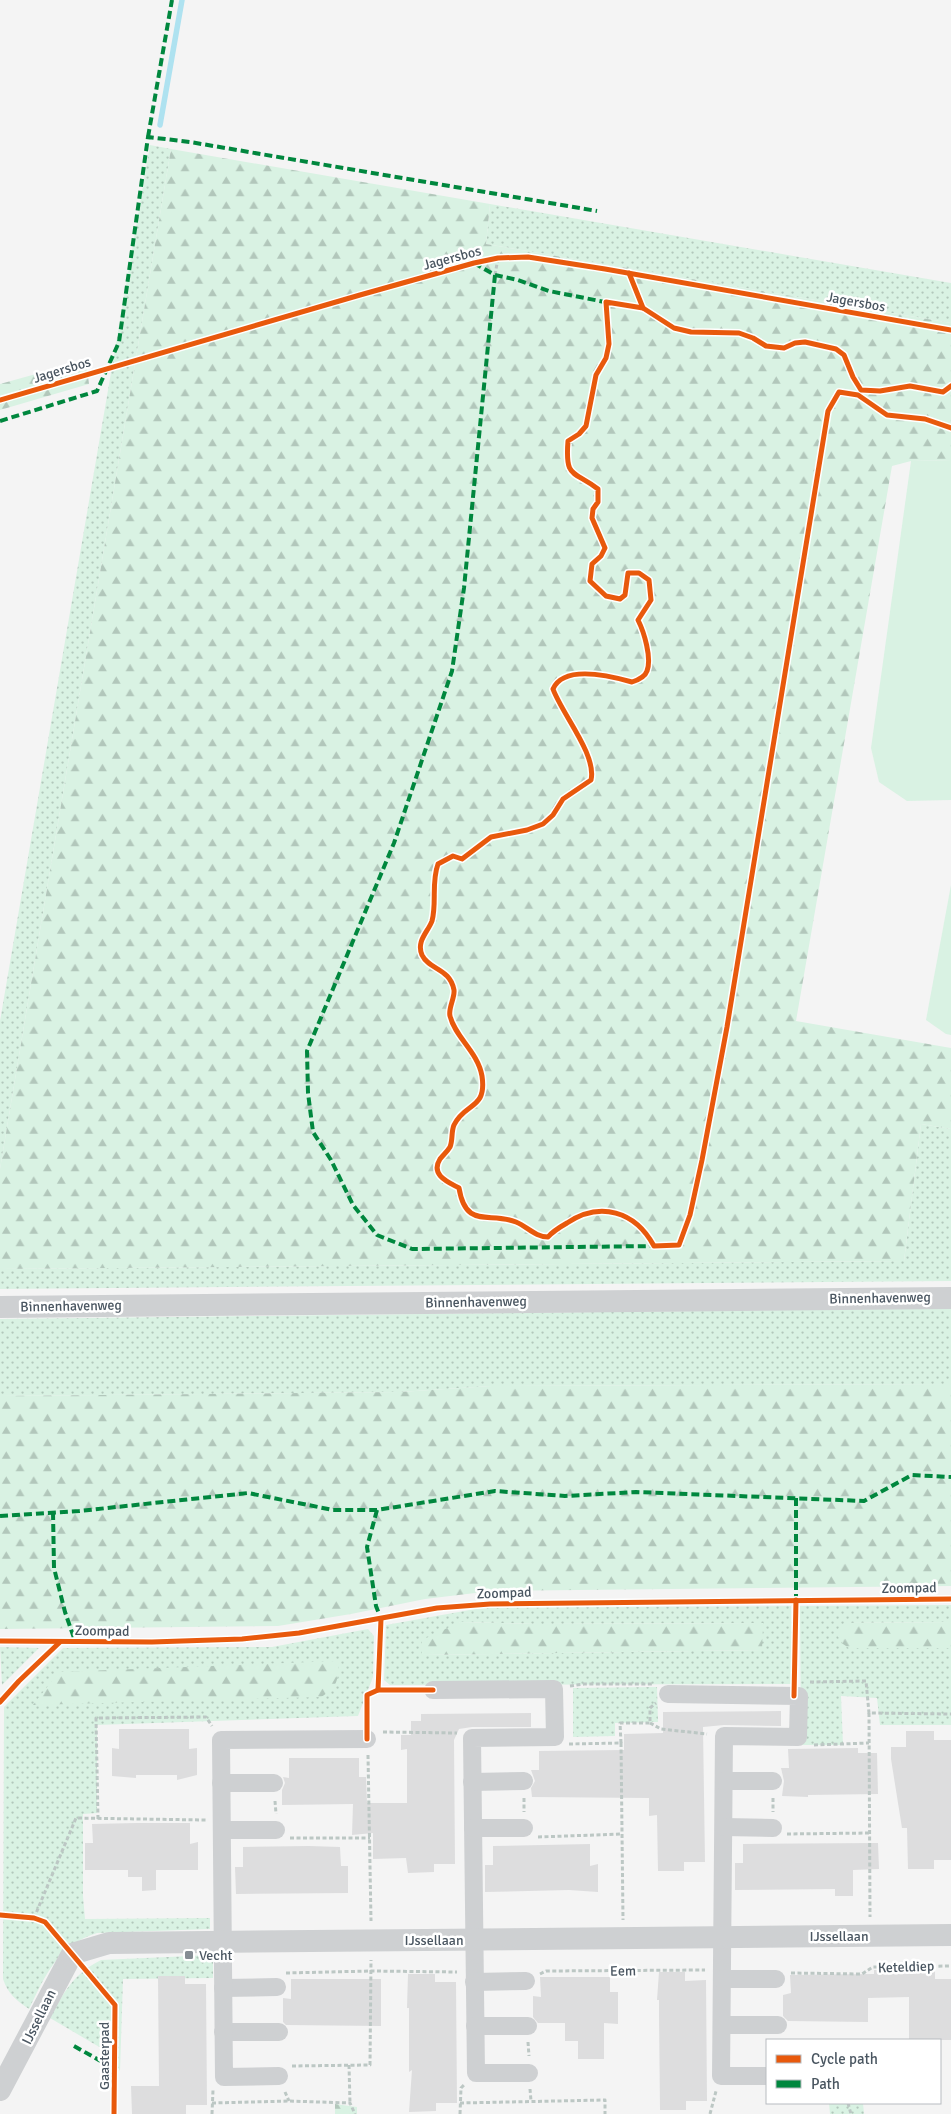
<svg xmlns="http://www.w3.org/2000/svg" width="951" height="2114" font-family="Signika,sans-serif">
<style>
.grass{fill:url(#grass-dots);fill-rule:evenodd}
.forest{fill:url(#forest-firs)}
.pitch{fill:#d9f2e3}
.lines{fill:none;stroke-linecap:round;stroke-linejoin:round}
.stream{stroke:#aee2f0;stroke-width:5.5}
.building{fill:#ddddde}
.path{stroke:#bcc7c4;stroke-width:3;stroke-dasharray:4 2.5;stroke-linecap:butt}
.minor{stroke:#ced0d2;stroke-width:18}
.tertiary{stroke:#ced0d2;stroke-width:22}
.quiet{stroke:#00873e;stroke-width:4;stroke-dasharray:8 4;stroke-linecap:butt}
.cycleway-casing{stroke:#fff;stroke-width:8}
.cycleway{stroke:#e8590c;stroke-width:5}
.poi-dot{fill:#868d94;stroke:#fff;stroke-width:2}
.labels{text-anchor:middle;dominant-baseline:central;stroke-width:5;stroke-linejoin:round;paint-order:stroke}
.street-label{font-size:14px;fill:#4a5661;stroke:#fff}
.poi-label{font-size:14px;fill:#4a5661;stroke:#fff;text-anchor:start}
</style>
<defs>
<pattern id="grass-dots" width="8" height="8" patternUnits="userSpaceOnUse" patternTransform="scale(1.25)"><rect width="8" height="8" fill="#d9f2e3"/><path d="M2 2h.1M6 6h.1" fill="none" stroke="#b2c7bb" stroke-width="1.8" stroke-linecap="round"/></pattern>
<pattern id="forest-firs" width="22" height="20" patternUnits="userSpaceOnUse" patternTransform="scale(1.25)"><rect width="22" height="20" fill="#d9f2e3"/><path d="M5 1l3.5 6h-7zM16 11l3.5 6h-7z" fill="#b2c7bb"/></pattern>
</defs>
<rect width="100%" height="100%" fill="#f4f4f4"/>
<g class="grass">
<path d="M150,145L171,149L0,1169V1021Z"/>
<path d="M490,204L951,283V323L486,244Z"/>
<path d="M921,1124L951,1129V1281L0,1289V1269L904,1261Z"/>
<path d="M951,1308V1384L491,1386L400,1392L0,1396V1319Z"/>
<path d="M951,1605V1622L845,1623L849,1648H951V1725H880L877,1698L841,1696L843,1745H801L800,1606Z"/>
<path d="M791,1606L793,1684L390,1685L384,1680L386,1625L481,1608ZM460,1622L537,1624L762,1623V1650L422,1655Z"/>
<path d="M368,1629L374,1636L373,1677L358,1716L97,1725V1813L83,1814V1896L85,1919L210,1918V1929L97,1933C58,1945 46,1974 29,2009C16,2000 8,1994 3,1979L4,1707L63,1648L272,1647Z"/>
<path d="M0,1647L39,1648L2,1685Z"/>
<path d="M657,1687L658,1722L615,1723V1736L573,1737V1688Z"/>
<path d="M213,1955V1978L123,1979L120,2071L111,2056L101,2048L50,2018C64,1992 73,1974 101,1960Z"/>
<path d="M829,2103H863L864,2114H830Z"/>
</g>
<g class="forest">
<path d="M171,149L490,204L486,244L951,323V460L911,461L892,466L796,1021L951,1048V1129L921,1124L904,1261L0,1269V1169Z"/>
<path d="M86,360L89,384L0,410V384Z"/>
<path d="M951,1384V1586L492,1591L425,1599L351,1614L278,1626L0,1629V1396L400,1392L491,1386Z"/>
<path d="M460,1622L537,1624L763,1623L762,1650L422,1655V1640Z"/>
<path d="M951,1622V1648H849L843,1644L837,1635L839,1627L845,1623Z"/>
<path d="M339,1661C338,1680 338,1687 321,1697L33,1705L59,1672Z"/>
<path d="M335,2104L357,2107V2114H335Z"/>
</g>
<g class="pitch">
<path d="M951,460V800L907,801L879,782L871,748L911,461Z"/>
<path d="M951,885V1035L946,1034L926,1020Z"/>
</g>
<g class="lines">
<path class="stream" d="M160,125L182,0"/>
</g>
<g class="building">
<path d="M781,1711V1726L724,1725L703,1727L705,1862H684V1871H658L657,1815L649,1816V1798L532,1797L531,1788L535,1781L531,1770H539V1751L624,1750V1734L663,1733V1712Z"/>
<path d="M531,1713V1727H472L459,1729L454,1740L455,1864H434V1872L408,1873L406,1858L373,1859V1833L352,1835L353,1804L282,1805V1790L285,1783L283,1777L289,1778V1758H359V1777H366L367,1803H407V1749L401,1750V1735H411V1721H421V1714Z"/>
<path d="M119,1729H189V1749L197,1748V1775L177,1780V1775H136V1778L112,1776V1748L119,1749Z"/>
<path d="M906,1731H934V1740H951V1860H934V1869H908L907,1828H902L891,1759V1747H906Z"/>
<path d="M858,1748V1753H877L878,1794L808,1795V1797L782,1796L784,1781L781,1768H789L788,1749Z"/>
<path d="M137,1823H190V1844L198,1842V1870H156V1890L142,1891V1877H128V1870H85V1843H93L92,1824Z"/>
<path d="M878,1843L879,1869L853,1870V1896H835V1889L735,1890V1863H743V1844Z"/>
<path d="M590,1844V1866L598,1864V1892L569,1890L485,1892V1865H493V1846Z"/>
<path d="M309,1846L340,1847L341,1866H348V1893L236,1894L235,1867H243V1847Z"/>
<path d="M874,1970H935V1979H951V2040H909V1997L868,1998V2022L788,2021L783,2016V1995L791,1993L790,1975L874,1974Z"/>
<path d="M659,1972H685V1981L706,1980L707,2101H686V2110H660L659,2014V2000H657Z"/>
<path d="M408,1974H435V1982H456L457,2103H436V2111L409,2112L412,2070L409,2072V2008H407Z"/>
<path d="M158,1976H185V1984H206L207,2105H186V2114H132L131,2086H159Z"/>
<path d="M540,1977H610V1992H618V2024L604,2023V2059H578V2041H565V2023H538L533,2017V1996L541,1997Z"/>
<path d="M291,1979H381V2026L286,2025L283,2022V1998L291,1999Z"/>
</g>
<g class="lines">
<g class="path">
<path d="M495,275L498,258"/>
<path d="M810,1682L866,1681L869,1713L951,1714"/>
<path d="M570,1686L584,1684H653"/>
<path d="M869,1713L870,1917"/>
<path d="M650,1723L661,1729L707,1734"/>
<path d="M383,1732L457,1733"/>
<path d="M621,1743L620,1723H650V1708L656,1703"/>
<path d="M569,1744L621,1743L623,1920"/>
<path d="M814,1745L869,1743"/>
<path d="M368,1755L371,1921"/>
<path d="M524,1798V1812"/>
<path d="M773,1798V1812"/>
<path d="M275,1801L276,1814"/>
<path d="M98,1819L96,1718L206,1717L212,1726"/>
<path d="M787,1834L869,1833"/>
<path d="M538,1837L622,1834"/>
<path d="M290,1838H370"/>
<path d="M34,1918L76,1818L206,1820"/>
<path d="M286,1973L371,1971L457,1972"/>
<path d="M791,1973L862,1974L873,1967L951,1966"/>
<path d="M540,1974L546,1971L705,1970"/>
<path d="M528,2042L529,2056"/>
<path d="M349,2065L350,2103"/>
<path d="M292,2066L370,2065L371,1960"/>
<path d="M530,2089L531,2101"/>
<path d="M285,2092L289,2101"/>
<path d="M212,2103L289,2101L350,2103L355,2114"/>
<path d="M460,2103L605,2100V2114"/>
<path d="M848,2103L851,2114"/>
<path d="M212,2114L213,2090"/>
<path d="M460,2114L461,2088L465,2084"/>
<path d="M710,2114L716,2091"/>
</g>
<g class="minor">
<path d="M433,1690L554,1689L555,1737L472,1738L476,2073H529"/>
<path d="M668,1694L799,1696L798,1737L724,1736L721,2076H767"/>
<path d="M724,1781H773"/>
<path d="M472,1782L524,1781"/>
<path d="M221,1783H274"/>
<path d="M724,1827L773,1828"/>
<path d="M473,1828H524"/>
<path d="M222,1830H276"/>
<path d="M722,1979H776"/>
<path d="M474,1982L526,1981"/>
<path d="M223,1988L277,1987"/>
<path d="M722,2025H778"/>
<path d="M475,2026H528"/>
<path d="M223,2032H279"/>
<path d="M279,2076L224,2077L221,1740L367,1739"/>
</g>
<g class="tertiary">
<path d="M0,1307L951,1298"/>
<path d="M0,2090L72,1954L109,1943L951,1935"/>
</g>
<g class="quiet">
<path d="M148,137L172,0"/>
<path d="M474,263L495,275L518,280L549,291L610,303"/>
<path d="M495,275L464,588L452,671L394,843L307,1051L308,1093L313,1132L331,1160L353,1205L377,1235L412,1249L656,1246"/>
<path d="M0,421L97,391L119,342L148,137L190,142L597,211"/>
<path d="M796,1498V1600"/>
<path d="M377,1510L367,1547L376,1606L381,1619"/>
<path d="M53,1512L54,1568L65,1612L75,1641"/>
<path d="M0,1516L79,1511L248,1493L333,1510H377L495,1491L565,1496L636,1492L864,1501L912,1475L951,1477"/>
<path d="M74,2046L115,2069"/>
</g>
<defs>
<g id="cycleway">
<path d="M629,273L643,308L674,328L691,332L739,333L753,338L766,346L784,348L795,343L805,342L836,349L844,355L853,377L861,390L880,391L910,386L943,392L951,386"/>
<path d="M643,308L606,302L609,344L606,358L596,375L586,426L579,434L568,441C565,479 573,470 598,489V502L593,509L592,518L605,548L601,556L592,564L590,581L606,596L620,599L625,595L628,573H639L649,580L651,600L638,620C644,632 652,658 647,671C645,677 638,680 632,682C611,676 564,664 553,689C562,714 597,755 591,780L563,799L553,815L543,824L527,830L491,837L462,859L453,856L438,864C431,883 437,903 432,921C428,932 416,941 422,955C429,970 450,968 454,990C455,998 448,1008 450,1016C455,1037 478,1052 482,1076C487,1110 465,1102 454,1125C451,1132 453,1140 450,1147C447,1152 443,1155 440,1159C430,1175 448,1182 459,1188C466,1230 489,1211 516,1222C528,1227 535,1237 548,1237C553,1231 560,1227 567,1223C600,1201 635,1211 654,1246L679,1245L690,1215L702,1160L727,1027L828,411L839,392L858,395L887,415L925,419L951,428"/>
<path d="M0,400L360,295L474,263L498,258L528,257L605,269L951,330"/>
<path d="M0,1641L152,1642L242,1639L299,1633L437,1608L490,1604L951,1599"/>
<path d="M378,1690L381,1619"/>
<path d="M794,1696L796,1600"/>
<path d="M0,1702L19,1681L60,1642"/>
<path d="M367,1739V1695L378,1690H433"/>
<path d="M0,1915L34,1918L45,1922L115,2005L114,2114"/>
</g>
</defs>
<use href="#cycleway" class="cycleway-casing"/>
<use href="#cycleway" class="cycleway"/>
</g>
<rect class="poi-dot" x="184" y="1950" width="10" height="10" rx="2.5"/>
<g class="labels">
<g class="street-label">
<text transform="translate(452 258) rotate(-15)">Jagersbos</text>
<text transform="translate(856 302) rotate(10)">Jagersbos</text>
<text transform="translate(62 370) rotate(-17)">Jagersbos</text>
<text transform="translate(880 1298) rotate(-1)">Binnenhavenweg</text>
<text transform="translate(476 1302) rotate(-1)">Binnenhavenweg</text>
<text transform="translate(71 1306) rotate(-1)">Binnenhavenweg</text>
<text transform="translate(909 1588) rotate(-1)">Zoompad</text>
<text transform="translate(504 1593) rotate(-2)">Zoompad</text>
<text transform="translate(102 1631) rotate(1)">Zoompad</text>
<text x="839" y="1936">IJssellaan</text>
<text x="434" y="1940">IJssellaan</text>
<text transform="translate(906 1967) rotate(-2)">Keteldiep</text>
<text transform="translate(623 1971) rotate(-1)">Eem</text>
<text transform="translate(39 2017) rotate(-64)">IJssellaan</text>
<text transform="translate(104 2056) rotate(-90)">Gaasterpad</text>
</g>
<g class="poi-label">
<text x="199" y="1955">Vecht</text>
</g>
</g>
<rect x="766" y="2039" width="175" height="65" fill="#ffffff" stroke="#b7bbc0"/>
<rect x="776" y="2055" width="25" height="8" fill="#e8590c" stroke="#b7bbc0"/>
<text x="811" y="2064" font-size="15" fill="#4a5661">Cycle path</text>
<rect x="776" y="2080" width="25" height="8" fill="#00873e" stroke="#b7bbc0"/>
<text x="811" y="2089" font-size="15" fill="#4a5661">Path</text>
</svg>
